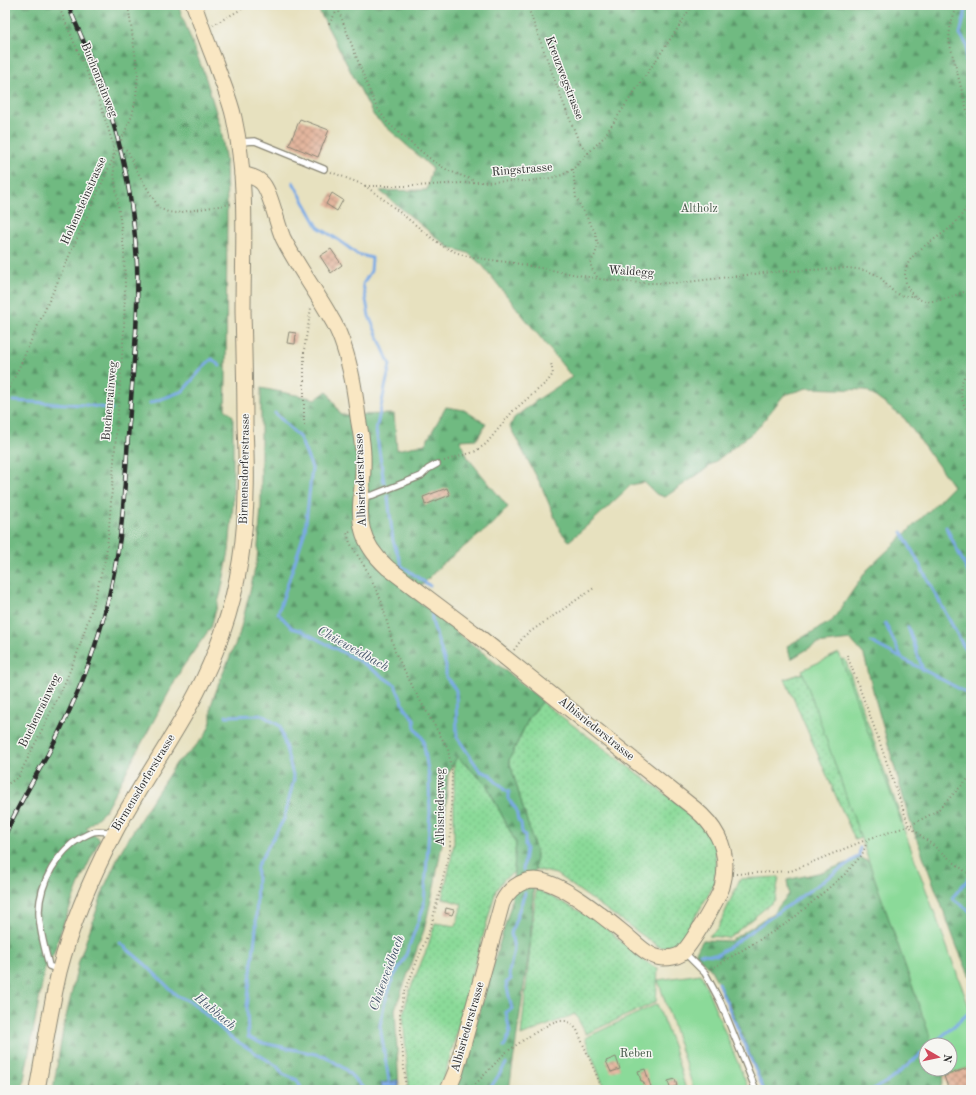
<svg xmlns="http://www.w3.org/2000/svg" width="976" height="1095" font-family="'Old Standard TT',serif">
<style>
.grass{fill:url(#grass-dots);stroke:#5b8262}
.forest{fill:url(#forest-firs);stroke:#4e7256}
.garden{fill:#8bda99;stroke:#5b8262}
.water{fill:url(#water-rules);stroke:#526a88}
.lines{fill:none;stroke-linecap:round;stroke-linejoin:round}
.stream{stroke:#7aaae5;stroke-width:3}
.building{fill:url(#building-cross-hatch)}
.service-casing{stroke:#898675;stroke-width:8}
.secondary-casing{stroke:#898675;stroke-width:17}
.path{stroke:#898675;stroke-width:2;stroke-dasharray:1 3;stroke-linecap:butt}
.service{stroke:#fff;stroke-width:5.5}
.secondary{stroke:#f9e7c3;stroke-width:15}
.rail-casing{stroke:#2b2b2b;stroke-width:4.5}
.rail{stroke:#f6f6f2;stroke-width:3;stroke-dasharray:9;stroke-linecap:butt}
.labels{text-anchor:middle;dominant-baseline:central;stroke-width:3;stroke-linejoin:round;paint-order:stroke}
.street-label{font-size:12px;fill:#2b2b2b;stroke:#f6f6f2}
.park-label{font-size:12px;fill:#435746;stroke:#f6f6f2}
.water-label{font-size:13px;font-style:italic;fill:#47576c;stroke:#f6f6f2}
</style>
<defs>
<pattern id="grass-dots" width="8" height="8" patternUnits="userSpaceOnUse"><rect width="8" height="8" fill="#8bda99"/><path d="M2 2h.1M6 6h.1" fill="none" stroke="#78bb84" stroke-width="1.8" stroke-linecap="round"/></pattern>
<pattern id="forest-firs" width="22" height="20" patternUnits="userSpaceOnUse"><rect width="22" height="20" fill="#70ba81"/><path d="M5 1l3.5 6h-7zM16 11l3.5 6h-7z" fill="#5c976a"/></pattern>
<pattern id="water-rules" width="6" height="5" patternUnits="userSpaceOnUse"><rect width="6" height="5" fill="#7aaae5"/><path d="M0 2.5h6" fill="none" stroke="#648bba"/></pattern>
<pattern id="building-cross-hatch" width="8" height="8" patternUnits="userSpaceOnUse"><rect width="8" height="8" fill="#e3b69e"/><path d="M0 0l8 8M0 8l8-8" fill="none" stroke="#b89481"/></pattern>
</defs>
<rect width="100%" height="100%" fill="#f6f6f2"/>
<filter id="ink" filterUnits="userSpaceOnUse"><feTurbulence type="fractalNoise" baseFrequency=".025" numOctaves="2"/><feDisplacementMap in="SourceGraphic" scale="8" xChannelSelector="R" yChannelSelector="G"/><feConvolveMatrix kernelMatrix="1 2 1 2 8 2 1 2 1" color-interpolation-filters="sRGB"/></filter>
<filter id="wash" filterUnits="userSpaceOnUse"><feTurbulence type="fractalNoise" baseFrequency=".012" numOctaves="4" result="noise"/><feDisplacementMap in="SourceGraphic" scale="16" xChannelSelector="R" yChannelSelector="G"/><feGaussianBlur stdDeviation="0.9" result="paint"/><feColorMatrix in="noise" values="0 0 0 0 0 0 0 0 0 0 0 0 0 0 0 0 0 1.4 0 .05"/><feComposite in="paint" operator="in"/></filter>
<g filter="url(#wash)">
<rect width="100%" height="100%" fill="#e7e1bf"/>
<g class="grass">
<path d="M845,659L903,823L855,840L785,679Z"/>
<path d="M542,702L697,818L716,848L715,883L677,948L659,947L556,874L535,869L536,852L509,760L529,718Z"/>
<path d="M457,757L486,784L516,843L514,872L504,879L496,890L467,993L458,1028L445,1074L438,1090H409L403,1015L409,992L428,946L435,923L456,926L462,904L442,898L449,870L454,843V762Z"/>
<path d="M779,877L775,900L729,938L709,936L718,928L740,879Z"/>
<path d="M536,889L595,919L640,958L658,969L656,1002L586,1034L575,1014L521,1036Z"/>
</g>
<g class="forest">
<path d="M5,5H178L206,79L221,129L226,164L227,204L226,380L225,409L233,416V505L229,551L221,592L211,627L182,668L105,811L86,828L100,839L81,879L63,925L53,955L45,968L22,1090H11L5,1088Z"/>
<path d="M316,5H971V976L970,977L957,947L910,821L876,702L864,655L851,640L816,644L791,659L787,646L832,621L867,570L931,509L953,486L904,418L866,390L807,388L784,395L756,430L703,471L665,497L656,494L644,482L631,485L595,519L569,541L561,532L541,485L510,427L514,418L537,400L572,377L483,266L468,253L448,247L380,191L427,190L432,168L374,116Z"/>
<path d="M261,388L316,399L327,391L341,415L394,414L397,450L425,444L446,407L464,410L486,424L477,439L460,440L468,458L508,507L493,524L441,565L412,596L543,701L529,718L509,760L536,852L530,944L509,1090H456L511,905L516,843L486,784L457,757L448,774L444,833L433,892L424,930L395,1009L399,1090H53L63,1030L79,961L105,886L122,849L156,794L177,762L190,752L205,736L211,722V705L221,678L239,635L249,595L257,560L261,507Z"/>
<path d="M861,858L869,862L933,1045H926V1069H941L944,1076L940,1090H765L729,1003L711,970L695,953L703,940L730,941L773,913L789,894L787,880L822,872Z"/>
</g>
<g class="garden">
<path d="M839,653L971,1012V1067L944,1076L941,1069H950V1045H933L802,670Z"/>
<path d="M701,974L749,1090H694L658,980Z"/>
<path d="M657,1004L674,1048L686,1090H605L585,1038Z"/>
</g>
<path class="water" d="M398,1080L399,1090H382L381,1083Z"/>
<g class="lines">
<g class="stream">
<path d="M965,5L966,10L960,34L967,45L966,61L971,68"/>
<path d="M293,182L318,227L340,241L357,254L372,258L371,271L363,284L369,316L390,365L376,430L384,483"/>
<path d="M13,401L86,405L112,409"/>
<path d="M150,403L183,391L206,364L212,359L220,366"/>
<path d="M275,413L300,438L312,468L305,531L278,613L292,628L302,631L361,662L395,685L405,708L414,719L415,728L423,739L429,777L430,813L424,906L404,960L393,978L384,1005L380,1026L389,1081"/>
<path d="M388,496L393,541L402,566L430,586"/>
<path d="M946,527L971,578"/>
<path d="M902,532L971,660"/>
<path d="M432,609V621L446,666V677L456,690L457,737L480,771L491,775L496,782L502,786L504,790L509,792V800L516,809L518,820L521,823L522,832L525,835V845L526,848L523,870"/>
<path d="M885,623L902,658"/>
<path d="M908,627L923,670"/>
<path d="M871,642L971,695"/>
<path d="M226,716L262,715L280,726L294,779L284,819L257,866L256,929L247,1007L248,1037L258,1042L325,1056L345,1069L365,1090"/>
<path d="M969,878L952,898L971,912"/>
<path d="M120,943L146,965L176,995L193,1003L230,1037L277,1066L283,1074L297,1080L302,1090"/>
<path d="M700,954L717,955L859,856L860,848"/>
<path d="M718,983L764,1090"/>
<path d="M932,1045L971,1011"/>
<path d="M504,1047L510,1033L506,1012L512,1009L506,983L511,979L509,973L514,949L511,933L525,893"/>
<path d="M489,1090L506,1064"/>
<path d="M872,1090L890,1080L926,1050"/>
</g>
</g>
<g id="blocks">
<g class="building">
<path d="M300,119L329,130L318,157L289,145Z"/>
<path d="M332,193L343,200L337,211L326,204Z"/>
<path d="M331,249L342,265L331,273L320,256Z"/>
<path d="M289,332L296,333L295,344L287,343Z"/>
<path d="M447,488L450,495L425,505L423,497Z"/>
<path d="M446,908L454,910L452,915L445,913Z"/>
<path d="M616,1057L620,1069L611,1072L606,1061Z"/>
<path d="M971,1067V1087L967,1088V1090H949L944,1076Z"/>
<path d="M645,1069L651,1087L646,1089L643,1081H641L638,1071Z"/>
<path d="M675,1079L677,1086L670,1088L668,1081Z"/>
</g>
</g>
</g>
<g filter="url(#ink)">
<use href="#blocks" fill-opacity="0" stroke="#898675" stroke-width="1"/>
<g class="lines">
<defs>
<g id="service">
<path d="M239,142L255,141L324,169"/>
<path d="M363,497L373,495L421,476L428,469L437,464"/>
<path d="M684,952L705,973L721,1003L756,1090"/>
<path d="M59,970L49,966C45,948 39,930 39,911C40,883 57,851 82,837C85,836 89,833 93,832C99,830 107,832 114,833"/>
</g>
<g id="secondary">
<path d="M242,174C249,176 256,177 261,182C270,189 277,225 283,238C297,266 316,291 331,318C341,334 346,352 350,369C354,385 356,401 358,417C360,430 363,443 363,456C365,502 346,531 388,568L473,632L695,809C713,824 725,842 725,866C725,873 724,880 722,887C717,900 691,946 681,954C676,957 669,958 663,958C649,958 636,943 625,934C605,918 561,881 535,880C520,880 508,890 502,903L456,1071L448,1090"/>
<path d="M37,1090C44,1051 50,1011 59,972C71,925 91,878 114,834C146,772 191,716 216,650C236,600 245,547 246,494C247,471 246,448 245,426C245,387 244,349 243,311C243,247 248,181 234,118C230,99 222,82 216,64C208,44 201,25 194,5"/>
</g>
</defs>
<use href="#service" class="service-casing"/>
<use href="#secondary" class="secondary-casing"/>
<g class="path">
<path d="M335,5L338,9L366,82L376,106L387,122L407,140L433,161L447,170L475,181"/>
<path d="M527,5L563,102L579,142L589,154"/>
<path d="M959,5C951,19 950,25 949,41L971,126"/>
<path d="M329,24L338,9"/>
<path d="M213,25L249,5"/>
<path d="M119,145L128,151L138,173L159,208L168,212L176,213L231,204"/>
<path d="M573,169L576,198L595,232L598,245L595,255L590,263L592,269L598,278"/>
<path d="M331,172L364,185L387,202L433,239L446,248L463,255L484,259L514,263L599,279L641,283H679L771,272L847,268C858,269 869,270 878,276C881,278 883,280 885,283C894,293 898,297 912,296"/>
<path d="M365,186H416L476,182L528,181L551,178L562,175L573,169L603,138L682,22L692,5"/>
<path d="M971,197C967,208 961,217 953,225C938,240 914,247 906,268C904,275 905,282 908,288C920,313 954,296 971,289"/>
<path d="M971,367C955,386 960,399 971,419"/>
<path d="M5,395L17,372L132,116L136,97L138,74L128,5"/>
<path d="M304,425V350L311,308"/>
<path d="M444,461L474,452L486,444L513,411L548,381L553,374L551,363"/>
<path d="M350,531L347,533L350,543L366,569L381,600L395,652L417,695L448,749L452,773L450,851L431,926L404,994L400,1012L401,1035L406,1090"/>
<path d="M514,650L524,636L594,588"/>
<path d="M847,655L876,732L909,826L966,872L971,875"/>
<path d="M5,785L11,782L19,776L63,687L77,654L92,608L106,556L109,528L124,330L125,286L124,250L114,173L113,144L99,100L58,5"/>
<path d="M736,874L791,871L868,839L909,826L937,811L971,776"/>
<path d="M711,969L789,922L845,874L862,855L868,839"/>
<path d="M470,1090L505,1053L528,1037L551,1023L557,1021H567L573,1025L577,1030L603,1090"/>
</g>
<use href="#service" class="service"/>
<use href="#secondary" class="secondary"/>
<defs>
<path id="rail" d="M5,835C17,807 33,781 48,754C63,725 78,695 89,663C104,622 114,580 120,537C124,504 126,470 128,437C132,380 139,322 137,264C134,207 124,151 105,98C95,66 81,36 68,5"/>
</defs>
<use href="#rail" class="rail-casing"/>
<use href="#rail" class="rail"/>
</g>
</g>
<g class="labels">
<g class="street-label">
<text transform="translate(564 78) rotate(69)">Kreuzwegstrasse</text>
<text transform="translate(99 80) rotate(68)">Buchenrainweg</text>
<text transform="translate(522 170) rotate(-5)">Ringstrasse</text>
<text transform="translate(84 201) rotate(-66)">Hohensteinstrasse</text>
<text transform="translate(631 272) rotate(4)">Waldegg</text>
<text transform="translate(110 401) rotate(-85)">Buchenrainweg</text>
<text transform="translate(245 469) rotate(-89)">Birmensdorferstrasse</text>
<text transform="translate(361 480) rotate(-92)">Albisriederstrasse</text>
<text transform="translate(40 711) rotate(-64)">Buchenrainweg</text>
<text transform="translate(596 729) rotate(39)">Albisriederstrasse</text>
<text transform="translate(144 783) rotate(-59)">Birmensdorferstrasse</text>
<text transform="translate(441 807) rotate(-90)">Albisriederweg</text>
<text transform="translate(468 1027) rotate(-74)">Albisriederstrasse</text>
</g>
<g class="park-label">
<text x="699" y="209">Altholz</text>
<text x="636" y="1054">Reben</text>
</g>
<g class="water-label">
<text transform="translate(353 649) rotate(29)">Chüeweidbach</text>
<text transform="translate(387 973) rotate(-70)">Chüeweidbach</text>
<text transform="translate(215 1012) rotate(40)">Hubbach</text>
</g>
</g>
<rect width="976" height="1095" fill="none" stroke="#f6f6f2" stroke-width="20"/>
<g transform="translate(938 1057) rotate(99)"><circle r="19" fill="#f6f6f2" stroke="#a5a5a2"/>
<path d="M0-3L7 15L0 10L-7 15Z" fill="#d1495b"/>
<text y="-6" font-size="11" font-weight="bold" text-anchor="middle" fill="#2b2b2b">N</text>
</g>
</svg>
